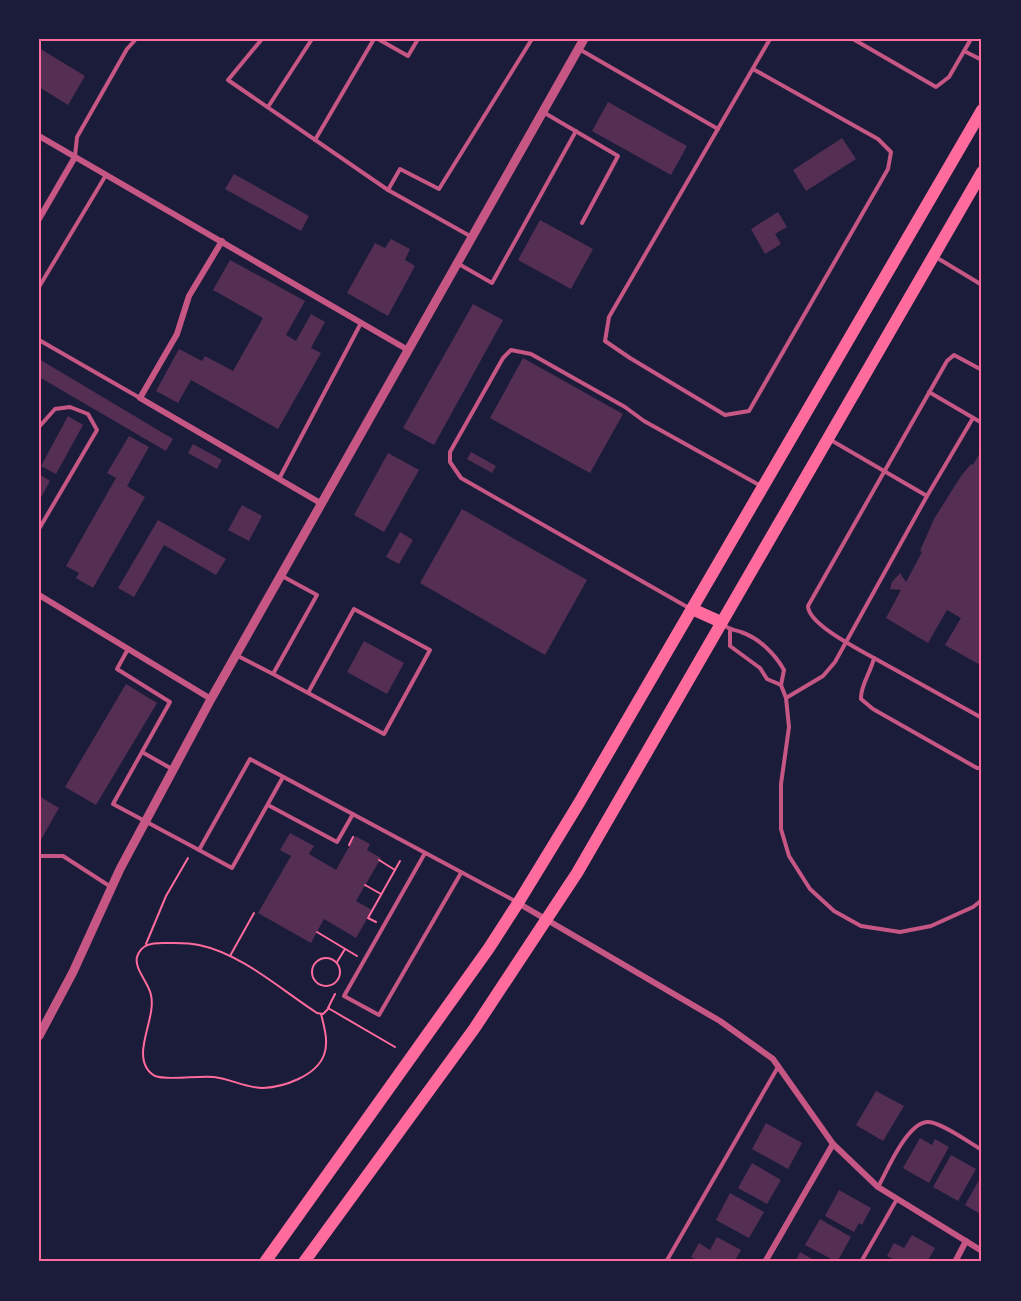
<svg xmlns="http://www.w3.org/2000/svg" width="1021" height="1301" font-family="Signika,sans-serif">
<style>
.building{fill:#542f53}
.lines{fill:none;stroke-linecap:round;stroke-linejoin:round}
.path{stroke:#ff6b9d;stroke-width:2}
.service{stroke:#c65784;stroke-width:4}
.minor{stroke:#c65784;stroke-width:6}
.tertiary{stroke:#c65784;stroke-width:9}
.primary{stroke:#ff6b9d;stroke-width:12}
.neatline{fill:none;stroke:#ff6b9d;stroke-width:2}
</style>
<rect width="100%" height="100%" fill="#1b1b3a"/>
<g class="building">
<path d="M39,48L85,76L68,105L39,87Z"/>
<path d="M608,102L687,146L671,175L592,131Z"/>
<path d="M842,138L856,159L806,191L793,170Z"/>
<path d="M234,174L309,216L301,231L225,189Z"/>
<path d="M778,212L787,227L775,234L781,244L765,254L751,229Z"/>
<path d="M540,220L593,249L571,289L518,260Z"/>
<path d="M391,239L410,249L405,260L415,266L388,316L347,293L375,243L385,248Z"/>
<path d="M230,260L305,301L286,335L296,341L311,314L325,322L311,348L321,353L278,429L191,380L178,403L156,391L179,349L202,361L205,356L233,371L263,318L213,290Z"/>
<path d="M473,304L503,320L434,445L403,428Z"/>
<path d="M523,358L623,414L590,473L490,418Z"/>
<path d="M39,359L173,439L166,451L39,377Z"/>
<path d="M68,416L83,425L56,474L41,466Z"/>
<path d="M129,436L149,447L127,486L145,497L93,588L76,578L79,573L66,566L116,478L107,473Z"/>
<path d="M193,444L222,460L217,469L188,453Z"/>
<path d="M982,449V666L945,645L961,618L947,610L928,643L886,618L901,590L890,589L892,582L900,573L906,582L922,552L920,551L934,519L961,476L971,464L973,465Z"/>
<path d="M471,452L496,466L492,473L467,459Z"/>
<path d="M388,453L419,470L384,532L354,515Z"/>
<path d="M39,474L50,481L39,501Z"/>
<path d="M242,505L262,516L249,541L228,530Z"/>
<path d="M462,509L587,580L545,655L420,583Z"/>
<path d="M158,520L226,559L216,575L164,545L134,597L118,588Z"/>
<path d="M400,532L413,540L399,564L386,557Z"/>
<path d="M364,641L404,663L387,694L347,672Z"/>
<path d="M126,684L157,703L96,805L65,787Z"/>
<path d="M39,796L59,808L39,843Z"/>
<path d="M290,833L314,846L309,854L336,870L355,836L370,844L367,850L381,858L356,901L372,910L356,938L324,919L311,943L258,913L291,856L280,850Z"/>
<path d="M876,1091L904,1106L883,1141L856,1125Z"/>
<path d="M766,1123L802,1143L788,1169L752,1149Z"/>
<path d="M920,1138L932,1145L935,1139L949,1147L929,1183L903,1168Z"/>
<path d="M951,1155L976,1169L958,1201L933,1187Z"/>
<path d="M752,1163L781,1180L767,1204L738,1188Z"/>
<path d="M982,1175V1215L965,1205Z"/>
<path d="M839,1190L871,1208L862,1225L859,1223L854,1232L825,1216Z"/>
<path d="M730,1193L764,1212L749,1238L716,1220Z"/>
<path d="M820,1219L851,1237L837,1262L805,1245Z"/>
<path d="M912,1235L935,1248L927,1262H898L887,1256L894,1243L904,1248Z"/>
<path d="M717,1237L741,1250L734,1262H700L691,1257L699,1243L710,1250Z"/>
<path d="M800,1252L817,1262H795Z"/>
</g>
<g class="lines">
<g class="path">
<path d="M349,845L353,837"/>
<path d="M379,860L395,870"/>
<path d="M365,885L381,894"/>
<path d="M376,922L368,918L400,861"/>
<path d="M317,932L357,956"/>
<path d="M146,944L166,896L188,858"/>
<path d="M230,956L254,913"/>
<circle cx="326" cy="972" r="14"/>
<path d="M337,962L345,949"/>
<path d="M335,994L328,1008L395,1047"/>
<path d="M321,1014C324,1026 329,1042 324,1055C316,1076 284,1087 263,1088C246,1088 231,1079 214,1077C200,1075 167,1081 155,1076C146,1071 143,1063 143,1053C143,1035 155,1012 151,995C149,983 134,969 137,957C141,944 152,943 163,943C175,943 187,942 199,945C242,954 280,989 317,1013L323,1014L329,1008"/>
</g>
<g class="service">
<path d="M262,39L228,80L388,190L470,236"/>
<path d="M378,39L408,56L418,39"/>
<path d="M853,39L936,87L949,77L971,39"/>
<path d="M579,49L718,129"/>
<path d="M964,51L982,60"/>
<path d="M753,69L878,139L891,152L888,169L749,411L725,415L630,358L605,341L609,317L770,39"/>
<path d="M268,107L312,39"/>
<path d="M543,112L618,156L582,223"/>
<path d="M315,140L374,39"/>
<path d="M75,156L77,137L127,49L136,39"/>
<path d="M388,190L400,169L439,189L532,39"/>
<path d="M934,256L982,285"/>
<path d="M457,263L492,283L576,131"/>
<path d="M39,287L106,175"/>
<path d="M39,340L140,398"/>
<path d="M982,370L954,355L947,361L808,606C808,624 858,649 874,658C871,672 860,686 861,699L873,709L977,768H982"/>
<path d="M929,392L982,423"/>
<path d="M39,427L55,409L70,407L88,414L97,430L39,529"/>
<path d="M279,479L361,323"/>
<path d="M927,496L973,418"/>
<path d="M689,608L461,478L450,462V452L503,358L511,350L531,354L625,407L644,421L761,486"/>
<path d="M724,625C731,631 733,629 741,632C759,638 775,654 784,670L781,685L786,698L823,676L835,662L927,496L829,439"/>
<path d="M730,631V646L760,668L767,679L781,685"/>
<path d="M128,649L117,669L170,702L142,752"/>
<path d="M238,656L273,674L317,595L282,576"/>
<path d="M874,658L982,718"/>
<path d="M273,674L384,734L430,650L354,609L308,693"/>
<path d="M786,698L789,727L781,784V829L789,856L810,889L834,911L861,926L900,932L931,926L973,907L982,900"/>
<path d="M172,769L142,752L113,804L199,850L250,759L517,902"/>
<path d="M268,805L337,842L353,814"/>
<path d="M199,850L232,868L283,777"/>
<path d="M425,853L344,996L379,1015L461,873"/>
<path d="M39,856H63L111,887"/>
<path d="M878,1187C887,1171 907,1122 928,1122C941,1122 970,1143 982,1150"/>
<path d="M666,1262L778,1067"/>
<path d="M861,1262L897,1199"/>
</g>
<g class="minor">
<path d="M39,136L408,350"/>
<path d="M39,219L75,157"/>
<path d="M222,241L189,296L177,334L140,398L322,504"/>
<path d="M39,595L211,699"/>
<path d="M518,903L720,1021L773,1059L833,1144L878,1187L982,1251"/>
<path d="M765,1262L833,1144"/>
<path d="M955,1262L966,1241"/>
</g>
<path class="tertiary" d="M39,1036L73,972L120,869L211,699L584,39"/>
<g class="primary">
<path d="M692,609L721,622"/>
<path d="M265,1262L489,948L518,903L579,803L982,110"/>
<path d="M304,1262L474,1029L577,873L982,172"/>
</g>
</g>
<rect width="1021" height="1301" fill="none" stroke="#1b1b3a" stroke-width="81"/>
<rect x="40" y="40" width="940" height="1220" class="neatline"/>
</svg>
